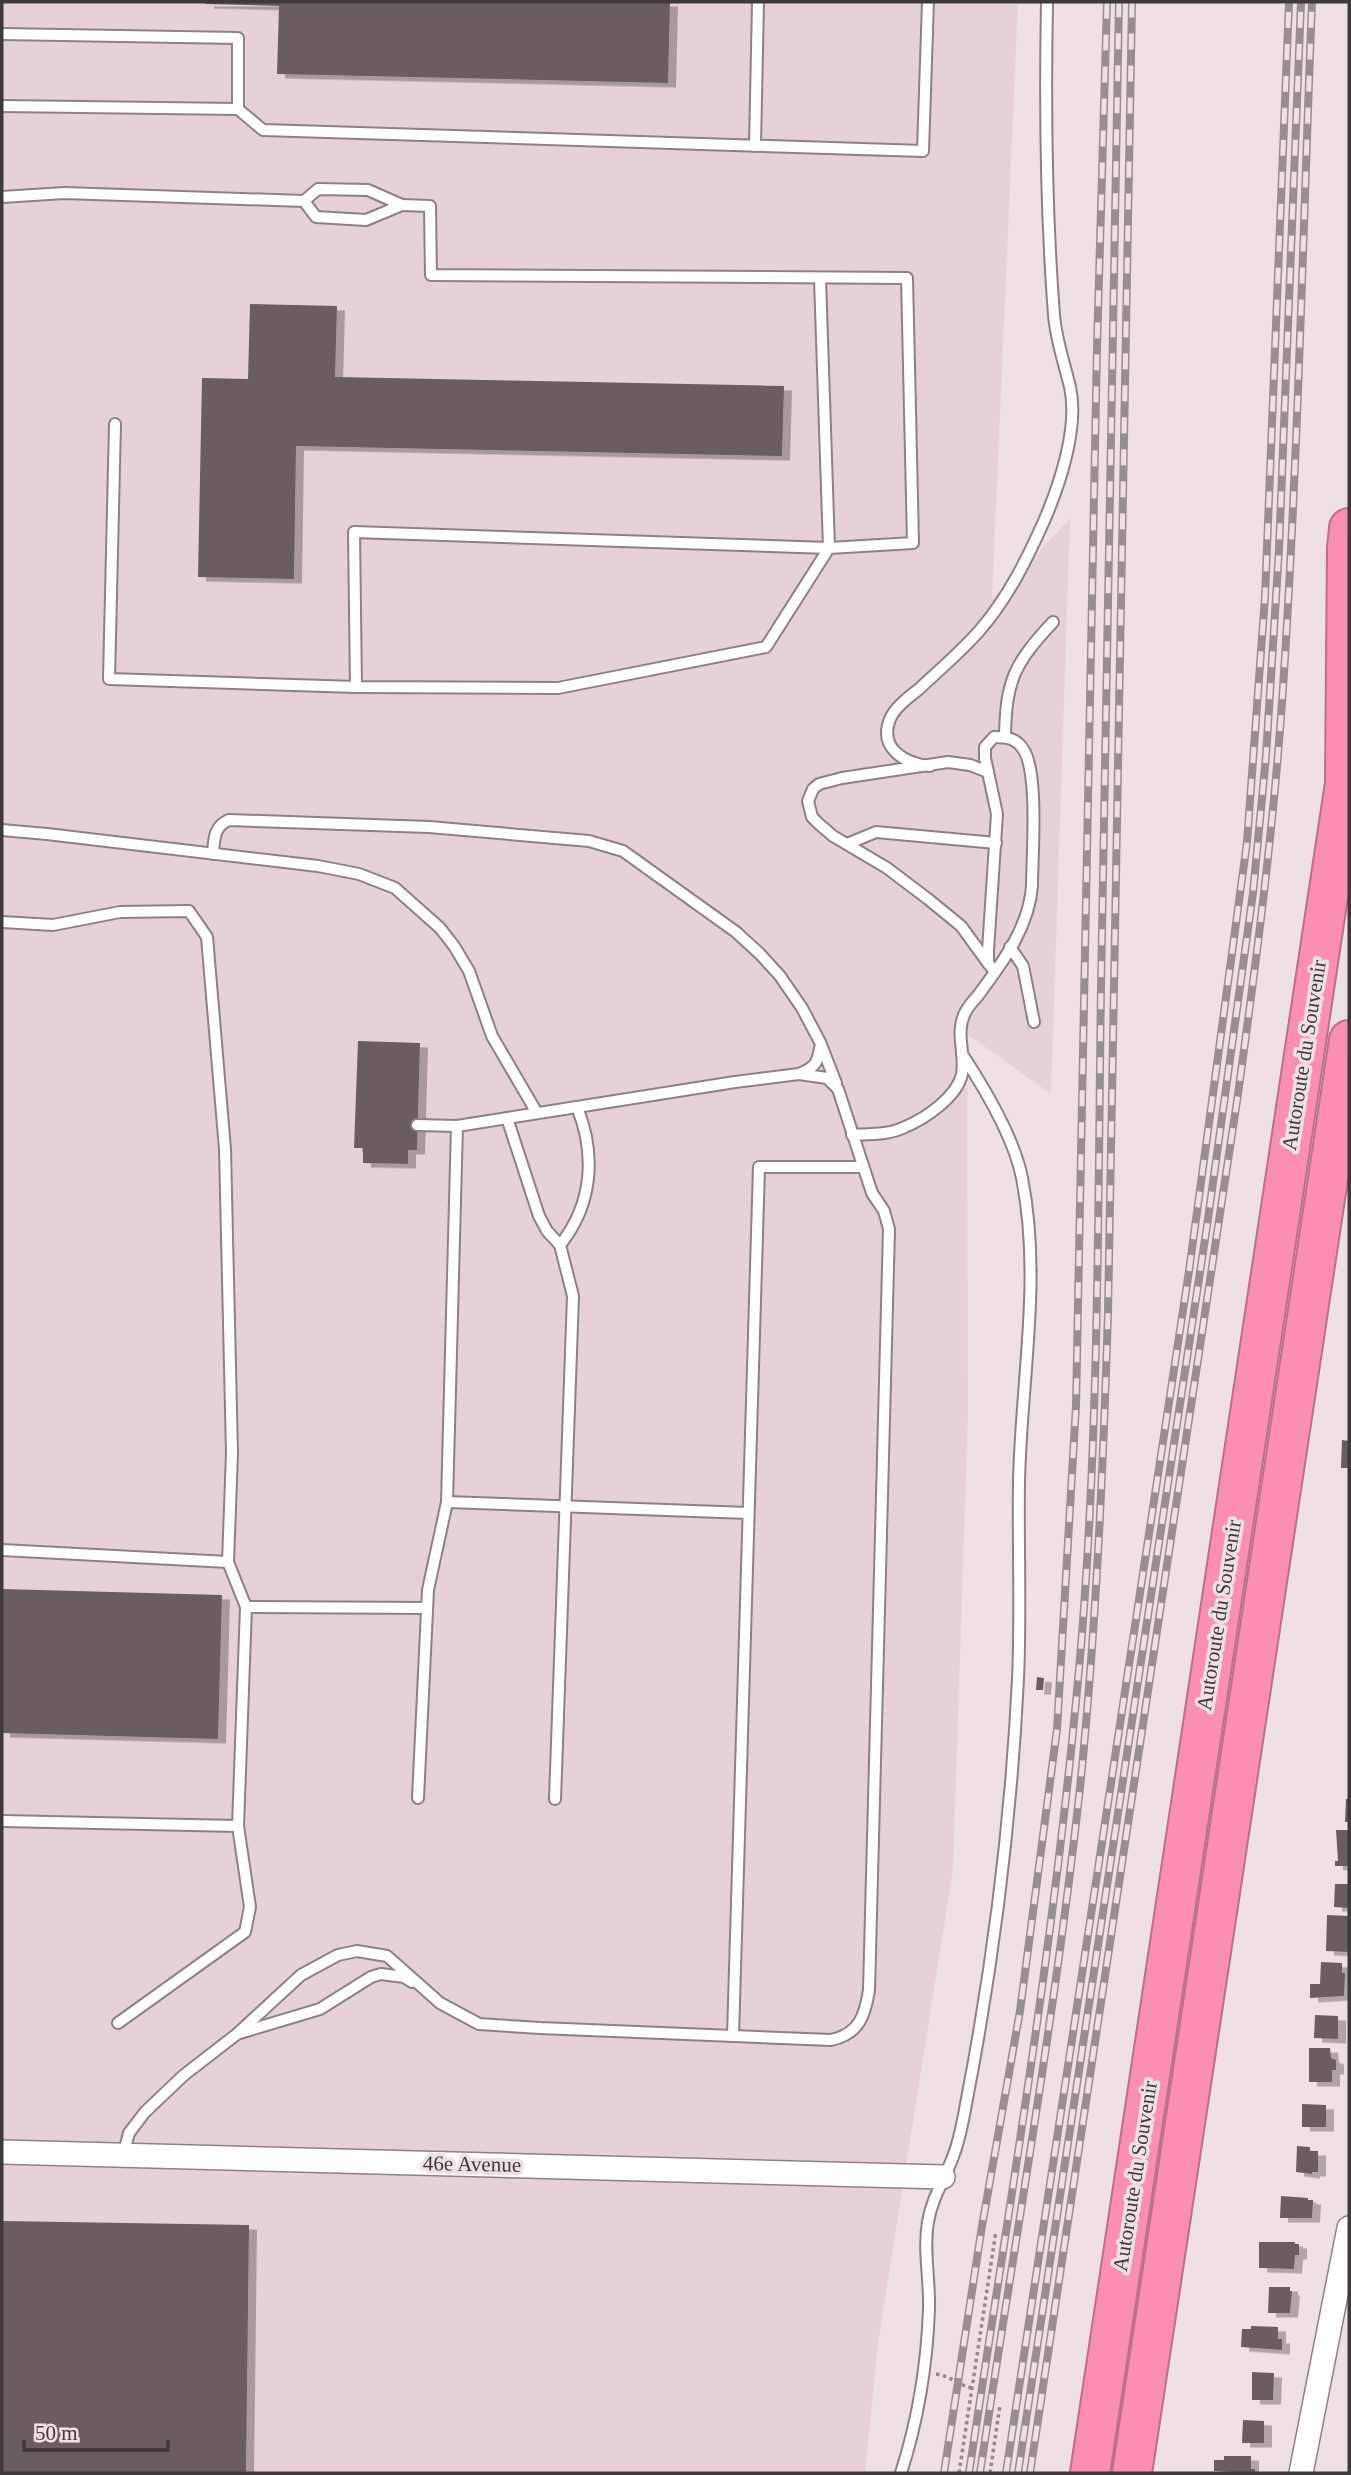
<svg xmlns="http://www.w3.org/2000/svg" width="1351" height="2475" font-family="'Times New Roman',serif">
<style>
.built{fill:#e6d1d7}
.building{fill:#695d61;filter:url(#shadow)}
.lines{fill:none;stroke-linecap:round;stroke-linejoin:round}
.lane-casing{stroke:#8d8184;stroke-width:14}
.street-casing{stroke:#8d8184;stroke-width:26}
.highway-casing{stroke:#b9708a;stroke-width:42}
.path{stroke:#93898c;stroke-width:3.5;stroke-dasharray:3.5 3.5;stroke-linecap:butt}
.lane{stroke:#fff;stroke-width:10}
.street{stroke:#fff;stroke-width:23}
.highway{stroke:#fb8eb5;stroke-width:38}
.rail-casing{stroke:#978e90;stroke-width:8}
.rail{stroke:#eee0e4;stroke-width:5;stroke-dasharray:16;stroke-linecap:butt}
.labels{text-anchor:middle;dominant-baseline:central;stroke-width:7;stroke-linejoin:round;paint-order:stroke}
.street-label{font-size:21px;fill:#3e393a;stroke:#eee0e4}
</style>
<defs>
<filter id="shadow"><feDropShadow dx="8" dy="4.5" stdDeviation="0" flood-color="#0004"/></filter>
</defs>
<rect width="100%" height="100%" fill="#eee0e4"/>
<path class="built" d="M2,2H1018L992,599L1070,519L1051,1094L967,1034L968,1415L953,1869L878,2343L865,2473H2Z"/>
<g class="building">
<path d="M206,2H670L668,83L277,74L279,6L206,4Z"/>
<path d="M250,304L337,306L335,377L784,386L782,456L296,446L294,579L198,577L202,378L248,379Z"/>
<path d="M358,1041L420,1043L417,1150H408V1164L363,1163V1148H354Z"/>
<path d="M1342,1440L1349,1441V1468H1341Z"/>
<path d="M2,1589L222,1595L218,1739L2,1733Z"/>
<path d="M1037,1677L1044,1678L1043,1690H1036Z"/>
<path d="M1346,1799H1349V1822H1345Z"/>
<path d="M1336,1830H1349V1866H1335V1861H1338Z"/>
<path d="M1335,1884H1349V1908L1334,1907Z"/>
<path d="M1327,1915L1349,1916V1952L1326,1951Z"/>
<path d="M1321,1962L1342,1963V1973H1345L1344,1996L1310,1998V1984H1320Z"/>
<path d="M1315,2015L1338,2016V2039L1314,2038Z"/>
<path d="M1309,2048H1330L1331,2058L1336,2060V2070H1332V2082H1309Z"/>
<path d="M1302,2104L1326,2105V2127H1302Z"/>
<path d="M1297,2146L1310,2147V2151H1318V2172H1312V2174L1296,2172Z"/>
<path d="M1281,2196L1308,2198V2200H1313L1312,2218H1280Z"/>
<path d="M2,2221L249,2225L246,2473H2Z"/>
<path d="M1259,2242H1295V2244H1299V2255H1295L1294,2269L1259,2268Z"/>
<path d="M1269,2287H1290V2291H1292L1290,2313H1268Z"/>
<path d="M1251,2326L1278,2327V2339H1282V2350L1241,2347L1242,2329H1251Z"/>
<path d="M1252,2372L1274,2373L1273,2400H1252Z"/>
<path d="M1243,2420L1264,2421V2443H1242Z"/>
<path d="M1224,2456H1251V2469H1255V2473L1214,2471V2460H1224Z"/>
</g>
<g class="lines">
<defs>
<g id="lane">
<path d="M2,34L238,38V109"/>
<path d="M2,106L238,109L263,130L923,151L928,2"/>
<path d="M755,146L758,2"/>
<path d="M2,197L64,193L304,201L318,189L368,190L402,205L366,220L316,217L304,201"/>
<path d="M115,424L109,679L356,687L558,688L766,647L829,548L913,543L907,278L431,275L430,206L402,205"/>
<path d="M356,687L354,532L829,548L820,279"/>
<path d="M1005,737C1006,680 1014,664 1053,622"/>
<path d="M930,766C906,764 878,749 890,719C895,707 909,697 919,689C939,670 962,651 980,630C1008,598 1027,559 1044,521C1060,484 1079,427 1070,387C1064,362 1056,340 1054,315C1046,212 1045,105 1047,2"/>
<path d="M988,772L970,765L948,762L842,778L819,784L813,789L808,801L812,817L819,824L833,836L887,868L928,899L961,926L988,963"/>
<path d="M2,830L47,834L318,866L359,874L395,888L440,928L454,946L469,971L492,1036L537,1113"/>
<path d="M847,844L876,832L996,843"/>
<path d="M213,854C214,839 214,826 229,820L429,827L589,841L623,851L736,932L760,954L780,976L802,1008L820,1042L836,1083"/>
<path d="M2,922L53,925L120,912L189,911L207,937L225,1149L232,1453L228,1562L246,1607L238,1826"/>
<path d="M1010,947L1023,966L1034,1022"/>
<path d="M799,1074C814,1068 818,1063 820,1048"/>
<path d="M507,1118L539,1216L547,1231L560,1245"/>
<path d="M417,1125L457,1126"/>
<path d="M852,1135C870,1134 889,1135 905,1127C926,1118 957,1097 962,1074C966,1052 954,1032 966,1011C970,1003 977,998 982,990C1005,959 1029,926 1032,886C1032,856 1039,771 1023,749C1016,738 1006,737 994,737L985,747V758L997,814L988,950V963L995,972"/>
<path d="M447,1502L748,1513"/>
<path d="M2,1550L228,1562"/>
<path d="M246,1607L427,1608"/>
<path d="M555,1799L573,1296L560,1245C593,1204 596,1154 577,1107"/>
<path d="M2,1821L238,1826L250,1907L245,1932L118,2023"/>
<path d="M240,2033L320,2009L371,1977L381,1974L404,1977L412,1982"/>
<path d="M733,2036L759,1167H863"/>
<path d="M123,2155L129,2133L145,2112L184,2075L237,2034L301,1975L338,1955L357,1951L387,1956L440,2003L479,2024L540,2028L831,2040C859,2034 865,2016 869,1990L889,1229L884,1211L872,1193L838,1089L827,1078L799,1074L735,1082L457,1126L447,1502L428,1590L418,1798"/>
<path d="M901,2473C918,2420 927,2365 929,2309C930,2280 923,2250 928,2222C932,2197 946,2177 954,2154C960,2138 963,2121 966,2104C993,1965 1011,1821 1018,1679C1021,1613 1018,1548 1019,1482C1021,1380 1042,1279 1022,1178C1014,1137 985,1089 962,1054"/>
</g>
<g id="street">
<path d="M2,2152L943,2177"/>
<path d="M1301,2473L1349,2228"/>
</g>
<g id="highway">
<path d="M1345,781L1347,548L1349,528"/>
<path d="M1090,2473L1349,757"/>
<path d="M1132,2473L1349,1040"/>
</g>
</defs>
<use href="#lane" class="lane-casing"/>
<use href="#street" class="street-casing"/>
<use href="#highway" class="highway-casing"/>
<g class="path">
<path d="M936,2374C950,2376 959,2385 972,2388"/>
<path d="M959,2473L996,2231"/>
<path d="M990,2473L1000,2405"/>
</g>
<use href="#lane" class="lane"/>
<use href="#street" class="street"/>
<use href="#highway" class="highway"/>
<defs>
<g id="rail">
<path d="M944,2473L982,2226L1020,2011L1057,1729L1076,1406L1097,347L1107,2"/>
<path d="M969,2473C1011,2194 1059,1915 1082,1634C1099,1418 1098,1202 1101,986C1107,658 1113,330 1119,2"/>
<path d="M980,2473C1014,2245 1055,2017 1080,1788C1096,1630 1103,1471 1108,1313L1132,2"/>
<path d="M1006,2473L1189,1271L1247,842L1265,597L1289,2"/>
<path d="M1018,2473L1207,1226L1253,893L1266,756L1279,549L1301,2"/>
<path d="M1030,2473L1237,1101C1256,964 1274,826 1283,688C1298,460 1303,230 1312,2"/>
</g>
</defs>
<use href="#rail" class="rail-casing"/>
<use href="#rail" class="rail"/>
</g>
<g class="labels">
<g class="street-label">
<text transform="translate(1304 1055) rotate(-81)">Autoroute du Souvenir</text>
<text transform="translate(1219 1615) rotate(-81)">Autoroute du Souvenir</text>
<text transform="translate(472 2164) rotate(1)">46e Avenue</text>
<text transform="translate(1135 2176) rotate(-81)">Autoroute du Souvenir</text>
</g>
</g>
<rect width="1351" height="2475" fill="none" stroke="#3e393a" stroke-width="7"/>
<path d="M24 2440v10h144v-10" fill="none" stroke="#3e393a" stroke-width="3.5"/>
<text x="35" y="2440" font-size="21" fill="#3e393a" stroke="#eee0e4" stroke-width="5" paint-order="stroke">50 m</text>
</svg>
